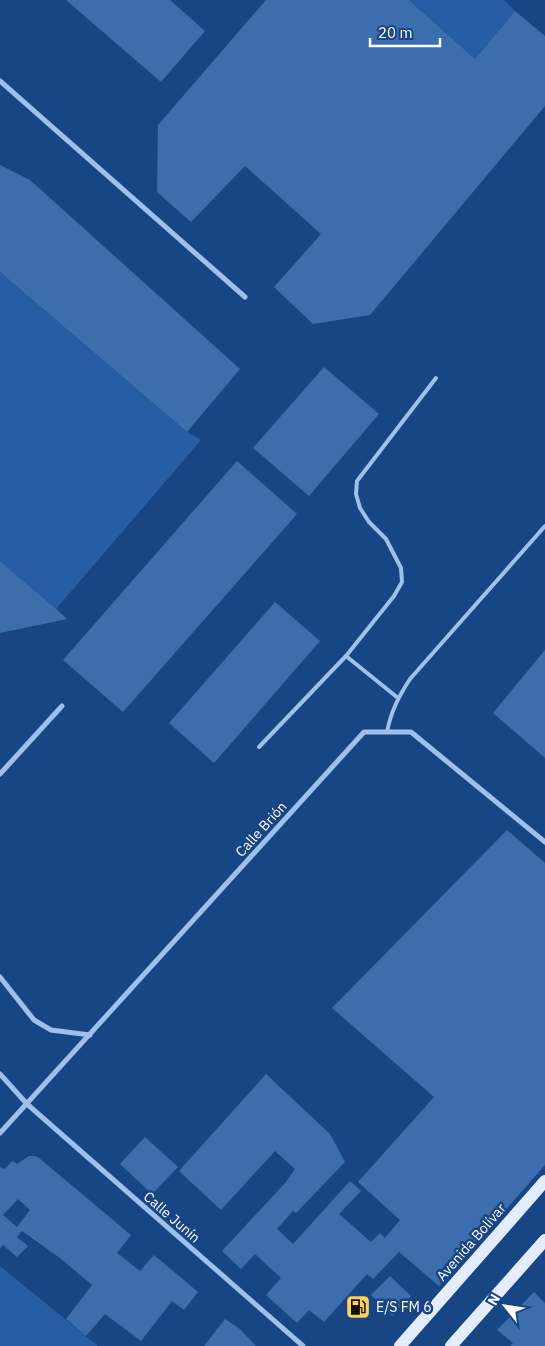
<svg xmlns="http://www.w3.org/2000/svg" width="545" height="1346" font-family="'IBM Plex Sans',sans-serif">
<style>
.green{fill:#265da3}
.building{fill:#3c6dad;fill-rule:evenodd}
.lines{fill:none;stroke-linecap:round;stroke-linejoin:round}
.lane{stroke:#9dc0ed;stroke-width:4}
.street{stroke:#9dc0ed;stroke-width:5}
.primary{stroke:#e3edff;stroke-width:12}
.labels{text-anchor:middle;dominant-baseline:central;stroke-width:5;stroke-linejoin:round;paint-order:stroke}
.street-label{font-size:14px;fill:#fff;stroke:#184685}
.poi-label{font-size:14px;fill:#fff;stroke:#184685;text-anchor:start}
</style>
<rect width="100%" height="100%" fill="#184685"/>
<g class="green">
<path d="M409,0H504L515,11L475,59Z"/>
<path d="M0,272L187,432L201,440L56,609L0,561Z"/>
<path d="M0,1266L98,1346H0Z"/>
</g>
<g class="building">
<path d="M66,0H170L205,31L161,82Z"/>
<path d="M266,0H409L475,59L515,11L545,36V106L370,315L313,324L274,287L321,234L245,166L191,222L157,192L158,125Z"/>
<path d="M0,165L30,180L240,369L187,432L0,272Z"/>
<path d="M324,367L379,414L309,496L253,448Z"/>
<path d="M237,461L297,514L123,712L63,660Z"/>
<path d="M0,561L56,609L67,619L0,633Z"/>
<path d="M275,602L320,641L214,763L169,723Z"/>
<path d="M545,650V758L493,713Z"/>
<path d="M507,830L545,863V1165L439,1286L399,1252L373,1279L367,1274L324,1322L309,1310L297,1323L266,1295L281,1278L255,1254L241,1269L222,1251L286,1182L295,1169L275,1151L221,1210L179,1171L266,1074L330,1134L345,1162L296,1213L293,1211L277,1229L293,1244L350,1181L361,1191L339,1214L371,1242L380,1233L385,1238L400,1220L358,1182L434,1097L332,1008Z"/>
<path d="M145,1137L178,1167L152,1194L120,1164Z"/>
<path d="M29,1156H35L39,1158L131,1235L117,1253L140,1271L154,1255L198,1292L184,1310L172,1301L141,1341L105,1314L86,1336L66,1319L92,1285L60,1258L22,1231L17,1237L28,1246L17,1257L3,1245L0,1248V1167L5,1169L12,1161L17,1164ZM18,1199L30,1210L17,1227L3,1215Z"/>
<path d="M390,1276L411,1296L392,1316L371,1295Z"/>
<path d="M534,1292L545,1303V1346H510L513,1343L497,1330Z"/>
<path d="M225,1319L240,1329L256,1346H204Z"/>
</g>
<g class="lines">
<g class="lane">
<path d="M346,656L394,596L402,582L401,568L386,539L369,522L360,508L356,494L357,481L436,378"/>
<path d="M387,732C391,711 399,696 410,679L545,526"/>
<path d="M259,747L346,656L398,698"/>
</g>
<g class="street">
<path d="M0,81L245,297"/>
<path d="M0,774L62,706"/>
<path d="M0,977L34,1020L51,1030L90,1035"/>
<path d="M0,1074L27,1104L303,1346"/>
<path d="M0,1133L364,732H411L545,842"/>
</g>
<g class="primary">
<path d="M400,1346L545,1181"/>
<path d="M451,1346L545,1240"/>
</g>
</g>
<defs>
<symbol id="fuel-square" viewBox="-11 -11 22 22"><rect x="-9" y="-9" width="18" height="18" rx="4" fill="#ffd159" stroke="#184685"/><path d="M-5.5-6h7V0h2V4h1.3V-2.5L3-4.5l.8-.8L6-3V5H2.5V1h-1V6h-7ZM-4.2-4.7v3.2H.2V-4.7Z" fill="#111"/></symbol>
</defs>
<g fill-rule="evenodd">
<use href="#fuel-square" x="344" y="1293" width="28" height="28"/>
</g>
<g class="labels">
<g class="street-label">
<text transform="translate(261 829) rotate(-48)">Calle Brión</text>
<text transform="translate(172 1217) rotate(41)">Calle Junín</text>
<text transform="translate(471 1242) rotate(-49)">Avenida Bolívar</text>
</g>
<g class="poi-label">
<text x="376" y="1307">E/S FM 6</text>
</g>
</g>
<g transform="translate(505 1306) rotate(300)" stroke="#184685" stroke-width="4" paint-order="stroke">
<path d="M0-4L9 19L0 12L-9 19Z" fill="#ffffff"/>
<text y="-8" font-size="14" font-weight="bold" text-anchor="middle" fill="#ffffff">N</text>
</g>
<path d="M370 38v8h70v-8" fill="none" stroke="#ffffff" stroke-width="2.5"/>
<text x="378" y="38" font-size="15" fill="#ffffff" stroke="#184685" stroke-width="4" paint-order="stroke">20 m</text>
</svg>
